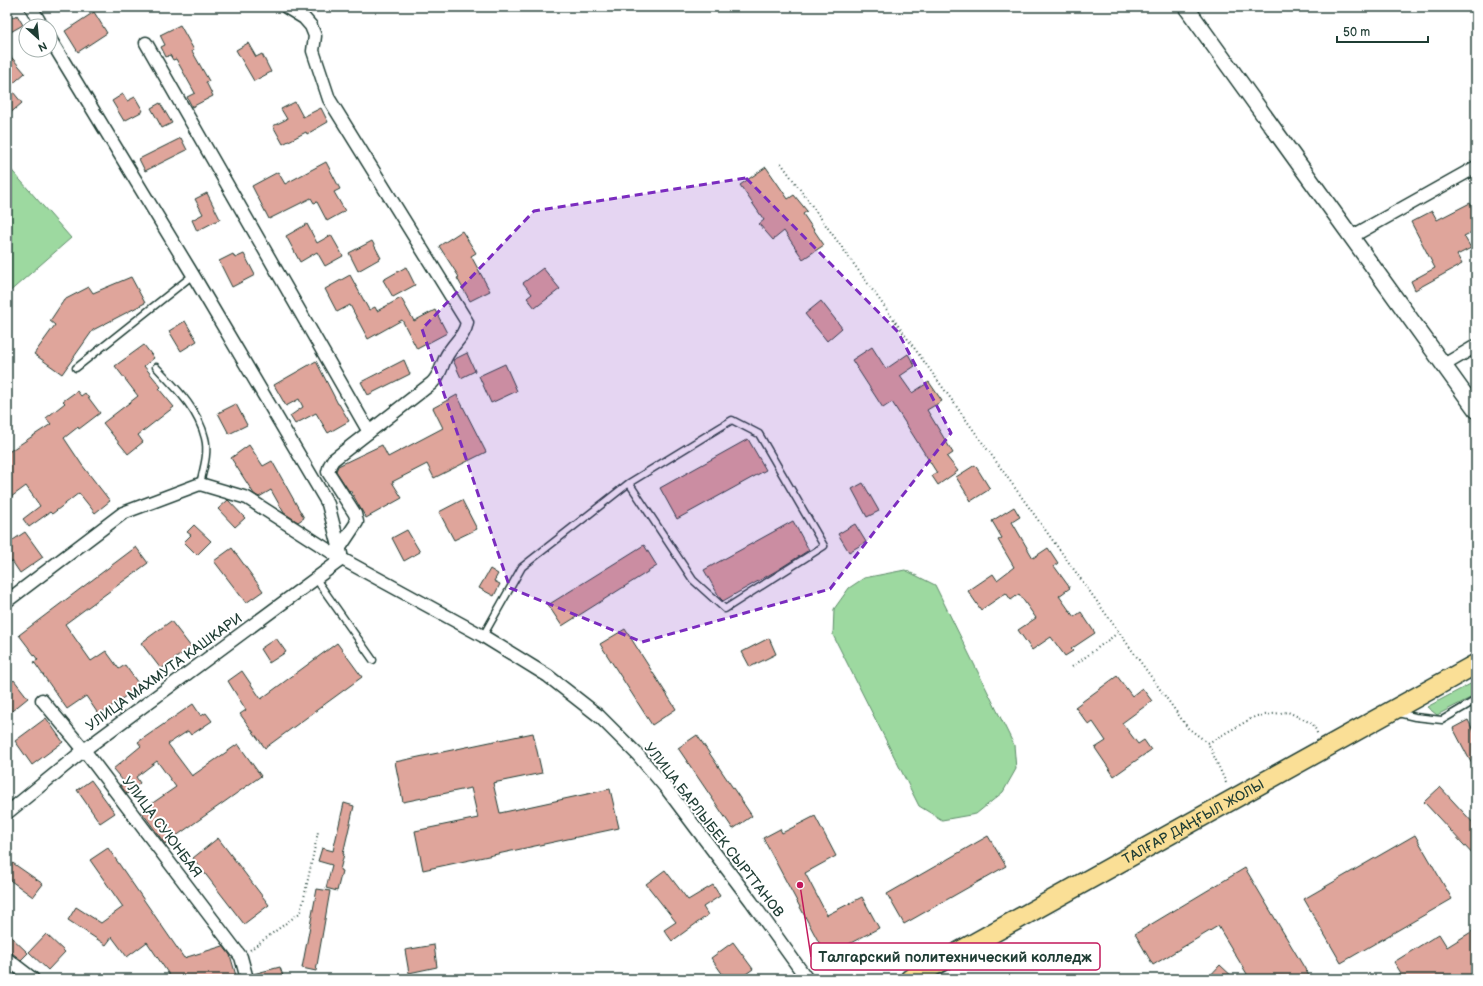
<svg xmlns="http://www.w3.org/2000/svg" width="1483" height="986" font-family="'Balsamiq Sans',sans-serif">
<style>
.green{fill:#9dd9a0;stroke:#5e8b6a}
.building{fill:#dfa59b;stroke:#1f3d34}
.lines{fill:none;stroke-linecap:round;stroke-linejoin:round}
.service-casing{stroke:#1f3d34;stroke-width:9}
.minor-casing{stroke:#1f3d34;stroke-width:15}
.tertiary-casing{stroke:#1f3d34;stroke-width:18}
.primary-casing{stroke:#1f3d34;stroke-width:22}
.path{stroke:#1f3d34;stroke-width:2;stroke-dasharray:1 3;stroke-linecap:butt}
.service{stroke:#fff;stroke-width:6}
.minor{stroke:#fff;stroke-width:12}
.tertiary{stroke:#fff;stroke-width:15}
.primary{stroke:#fadf96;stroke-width:19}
.marked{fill:#7b2cbf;fill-opacity:0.2;stroke:#7b2cbf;stroke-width:3;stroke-dasharray:8 5;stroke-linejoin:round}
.labels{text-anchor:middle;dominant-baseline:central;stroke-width:4;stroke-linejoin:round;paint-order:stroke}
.street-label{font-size:14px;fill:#1f3d34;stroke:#fff}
.leader{fill:none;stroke:#c2185b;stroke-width:1.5}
.callout-dot{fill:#c2185b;stroke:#fff;stroke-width:1.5}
.callout{fill:#fff;stroke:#c2185b;stroke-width:1.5}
.callout-label{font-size:15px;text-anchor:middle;font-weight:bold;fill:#1f3d34}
</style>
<rect width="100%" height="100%" fill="#fff"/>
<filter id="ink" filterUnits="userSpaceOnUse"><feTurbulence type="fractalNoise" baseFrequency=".025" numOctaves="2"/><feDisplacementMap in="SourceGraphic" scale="8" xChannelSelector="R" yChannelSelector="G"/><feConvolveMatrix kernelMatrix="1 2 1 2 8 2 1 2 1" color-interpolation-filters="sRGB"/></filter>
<g filter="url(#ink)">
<g class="green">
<path d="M7,165L71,238L7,294Z"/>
<path d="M905,570L935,585L1014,745L1016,769L1003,792L976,814L942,820L919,806L833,635L834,609L849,588L864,578Z"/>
<path d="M1476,681V695L1437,715L1427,707Z"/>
</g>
<g class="building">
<path d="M94,12L107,33L78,52L65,31Z"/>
<path d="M17,15L23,25L7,34V20Z"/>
<path d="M180,25L194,50L192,51L209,81L206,82L213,96L192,107L187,97L195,93L176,59L173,60L170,55L166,57L161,47L165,45L160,35Z"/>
<path d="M248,43L256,57L262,54L271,72L254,81L236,50Z"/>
<path d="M7,52L25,73L9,87L22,103L7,116Z"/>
<path d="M123,94L127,101L135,97L143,111L124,121L112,101Z"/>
<path d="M295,102L303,117L321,108L328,122L307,134L306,132L283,144L273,126L287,119L281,109Z"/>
<path d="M160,103L172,123L162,128L151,108Z"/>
<path d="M181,138L187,150L145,171L139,159Z"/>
<path d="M326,162L340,189L334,192L345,211L327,221L317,202L314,203L311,198L269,219L252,186L278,172L285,184Z"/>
<path d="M766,167L788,199L794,195L807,211L803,214L824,245L803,259L784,231L773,240L759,224L764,220L740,185Z"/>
<path d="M207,193L220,219L197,231L192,220L203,214L195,199Z"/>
<path d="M1470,203L1476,214V230L1464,236L1471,248L1457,255L1462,264L1415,290L1411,281L1435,268L1411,222L1432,211L1437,220Z"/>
<path d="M307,224L317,243L331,235L343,256L325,266L317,252L300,262L286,236Z"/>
<path d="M462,231L476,253L471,256L490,291L470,301L457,278L459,277L439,246Z"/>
<path d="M372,241L381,258L358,271L349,253Z"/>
<path d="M233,254L235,258L244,254L255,275L232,287L219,261Z"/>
<path d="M406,267L415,285L393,297L383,280Z"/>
<path d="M543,268L560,289L535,308L527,298L532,294L523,283Z"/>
<path d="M350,275L369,310L375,307L377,311L401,298L414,321L435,310L447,333L417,349L402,320L368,339L350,305L337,312L325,289Z"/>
<path d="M131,277L145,303L93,330L62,374L34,354L55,325L50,321L64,300L89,287L93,293Z"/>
<path d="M821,301L842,328L827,341L805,314Z"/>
<path d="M185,321L197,341L181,351L169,331Z"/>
<path d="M144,345L154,358L144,366L161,387L159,389L174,407L138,435L143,442L128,454L103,423L138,396L115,366Z"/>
<path d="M872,347L886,369L908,354L915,366L900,376L912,393L929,382L942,401L927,410L953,453L947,457L958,471L938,485L932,476L937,473L892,402L883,408L852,360Z"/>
<path d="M467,353L475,371L461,378L453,360Z"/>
<path d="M404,360L410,374L368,395L361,382Z"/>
<path d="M316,361L338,404H339L349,421L328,433L316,413L295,424L290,416L303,407L299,399L286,406L274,385Z"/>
<path d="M505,364L517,391L491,403L479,376Z"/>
<path d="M77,391L81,396L85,393L100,413L79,429L78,427L64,438L82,465L110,501L95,513L79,493L52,514L50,512L29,527L23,519L40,506L26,486L7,500V453L51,424L46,418L65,403L63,401Z"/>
<path d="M457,395L486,452L434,478L427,464L392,482L402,498L366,518L350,490L349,491L336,471L338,466L382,445L388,457L443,428L433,408Z"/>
<path d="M236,404L247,425L229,434L218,413Z"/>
<path d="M748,439L766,470L677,519L660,488Z"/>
<path d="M249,445L263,466L272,461L304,518L298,522L284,513L271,490L259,497L254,494L231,458Z"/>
<path d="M975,465L990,489L971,501L956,477Z"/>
<path d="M863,483L879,511L867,517L852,489Z"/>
<path d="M228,500L245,518L235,527L218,509Z"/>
<path d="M462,500L477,529L454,540L439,512Z"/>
<path d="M1014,507L1020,517L1012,522L1033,558L1048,548L1058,563L1054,566L1070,588L1059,596L1074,617L1081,612L1095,633L1071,649L1073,651L1065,656L1051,637L1032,650L1018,630L1036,618L1019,594L1011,600L1006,593L981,610L968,591L993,574L997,580L1014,567L998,540L1002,538L992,521Z"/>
<path d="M793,521L809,550L776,571L723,601L720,598L704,570Z"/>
<path d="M855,524L866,542L849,552L838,534Z"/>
<path d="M194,525L211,541L197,555L184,542L191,535L187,532Z"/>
<path d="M407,530L420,552L404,561L392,538Z"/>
<path d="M25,532L43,557L20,573L12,561L7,564V544Z"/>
<path d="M644,545L657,566L562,626L548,605Z"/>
<path d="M136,547L148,563L65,624L91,661L106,651L119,669L125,665L140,686L99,715L86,696L67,709L34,662L38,660L19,635Z"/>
<path d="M232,548L263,591L246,603L214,561Z"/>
<path d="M490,569L498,574L494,581L500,584L494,596L479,588Z"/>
<path d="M171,621L191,647L161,669L141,643Z"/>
<path d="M625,629L676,709L652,725L600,644Z"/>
<path d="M276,638L286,652L269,663L260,649Z"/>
<path d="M769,638L776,654L750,667L742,652Z"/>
<path d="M337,643L362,677L265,748L240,714L246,710L228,681L242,671L261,699Z"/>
<path d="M1117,676L1132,696L1142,688L1152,701L1122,723L1138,744L1144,740L1151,750L1114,776L1095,748L1106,741L1093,722L1089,725L1075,707Z"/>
<path d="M14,680L28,698L7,715V686Z"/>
<path d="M193,704L201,716L206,713L212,721L191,735L188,731L168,744L192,776L238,744L261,776L165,844L141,811L176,787L157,761L136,777L140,783L127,794L120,785L124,782L113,769L141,746L138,742Z"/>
<path d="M46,718L63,742L32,765L15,741Z"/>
<path d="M1468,720L1476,736V772L1453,728Z"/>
<path d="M533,733L542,773L493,783L500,813L610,789L619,828L423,870L415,831L478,818L471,788L403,802L395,762Z"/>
<path d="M697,735L752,816L733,829L678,748Z"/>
<path d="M91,780L115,813L100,823L77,790Z"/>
<path d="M1440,787L1476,826V858L1424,802Z"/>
<path d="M344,803L354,806L343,854H344L340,870L342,871L337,891L326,888L332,865L318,861L322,848L333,851Z"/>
<path d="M815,816L836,856L805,873L827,915L862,897L879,928L845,946L850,955L831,965L763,838L780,829L782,833Z"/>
<path d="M1415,835L1452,899L1341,963L1304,899Z"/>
<path d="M988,836L1006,866L904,924L887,894Z"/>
<path d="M218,838L269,905L244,924L193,858Z"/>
<path d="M108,848L184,958L223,946L230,955L237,979H172L147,942L127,957L112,937L106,945L68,920L76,907L101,923L123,907L90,860Z"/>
<path d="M7,859L43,884L33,897L7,878Z"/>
<path d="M1245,868L1311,979H1250L1218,926L1153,965L1135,934Z"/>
<path d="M665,870L688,900L713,885L720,896L703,907L708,915L672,941L664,930L676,922L646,884Z"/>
<path d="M317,889L330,891L316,971L302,968Z"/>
<path d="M1476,929V979H1390L1401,973L1394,962L1439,934L1447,947Z"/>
<path d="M7,933L28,953L21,960L12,953L7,952Z"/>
<path d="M46,934L65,952L48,970L29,952Z"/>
<path d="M733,942L753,969L739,979H726L711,958Z"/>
<path d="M434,945L437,967L409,973L405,950Z"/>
<path d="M1220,965L1235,979H1207Z"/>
<path d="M280,967L284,979H254L253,974Z"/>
</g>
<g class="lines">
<defs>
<g id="service">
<path d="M156,367C176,388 198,409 205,438C209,453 203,470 200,484"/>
<path d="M76,368L193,275"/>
<path d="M316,579L373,660"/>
<path d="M483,636L522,567L629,483L732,420L759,434L824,546L725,609L693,580L629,483"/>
<path d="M1398,713L1415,717L1442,720L1476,700"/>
</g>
<g id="minor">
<path d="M31,7L42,26"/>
<path d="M286,7L304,18L311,26L315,36L313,51L329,99L467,322C465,335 456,341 449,352C441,363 443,372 432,383L333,460L330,465L328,472L355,514L357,522L339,549"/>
<path d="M50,39L193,275L328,504L341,554"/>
<path d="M146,43L369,432"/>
<path d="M1351,237L1476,167"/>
<path d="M1444,365L1476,346"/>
<path d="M7,601L123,513L200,484L247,498L342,559L483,636L548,676L599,716L638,755L666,788L751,901L807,979"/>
<path d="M42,700L84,750L241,957L247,979"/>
<path d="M7,813L84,750L342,559"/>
<path d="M7,959L33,979"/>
</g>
<path id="tertiary" d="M1186,7L1476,410"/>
<g id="primary">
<path id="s1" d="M910,979L1476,664"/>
</g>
</defs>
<use href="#service" class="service-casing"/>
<use href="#minor" class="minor-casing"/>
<use href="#tertiary" class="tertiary-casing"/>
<use href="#primary" class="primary-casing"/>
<g class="path">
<path d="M781,163L1188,728L1208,743L1227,785"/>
<path d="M1072,667L1119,632"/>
<path d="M1208,743L1256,716L1288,712L1313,724L1318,735"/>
<path d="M250,950L301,912L318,832"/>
</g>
<use href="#service" class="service"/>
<use href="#minor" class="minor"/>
<use href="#tertiary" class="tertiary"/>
<use href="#primary" class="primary"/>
</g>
</g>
<path class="marked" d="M746,178L898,332L951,433L830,589L642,642L510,588L422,329L534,211Z"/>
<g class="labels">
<g class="street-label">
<text transform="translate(164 672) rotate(-36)">УЛИЦА МАХМУТА КАШКАРИ</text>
<text stroke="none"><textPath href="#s1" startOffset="324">ТАЛҒАР ДАҢҒЫЛ ЖОЛЫ</textPath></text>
<text transform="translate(162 827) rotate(53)">УЛИЦА СУЮНБАЯ</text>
<text transform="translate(714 830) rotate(52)">УЛИЦА БАРЛЫБЕК СЫРТТАНОВ</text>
</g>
</g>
<path class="leader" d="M800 885L811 957"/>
<circle class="callout-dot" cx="800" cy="885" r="4"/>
<rect class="callout" x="811" y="943" width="289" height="27" rx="4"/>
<g class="callout-label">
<text x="955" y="962">Талгарский политехнический колледж</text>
</g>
<rect width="1483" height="986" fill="none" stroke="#fff" stroke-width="24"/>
<rect x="12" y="12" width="1459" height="962" fill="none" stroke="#1f3d34" stroke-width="1.5" filter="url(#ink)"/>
<g transform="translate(38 38) rotate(153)"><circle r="19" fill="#ffffff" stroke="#a5b1ae"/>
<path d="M0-3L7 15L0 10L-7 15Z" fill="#1f3d34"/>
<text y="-6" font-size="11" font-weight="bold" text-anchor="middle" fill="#1f3d34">N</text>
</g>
<path d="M1337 36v6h91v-6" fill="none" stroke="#1f3d34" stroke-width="2"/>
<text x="1343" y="36" font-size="12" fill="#1f3d34" stroke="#ffffff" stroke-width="3" paint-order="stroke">50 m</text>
</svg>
